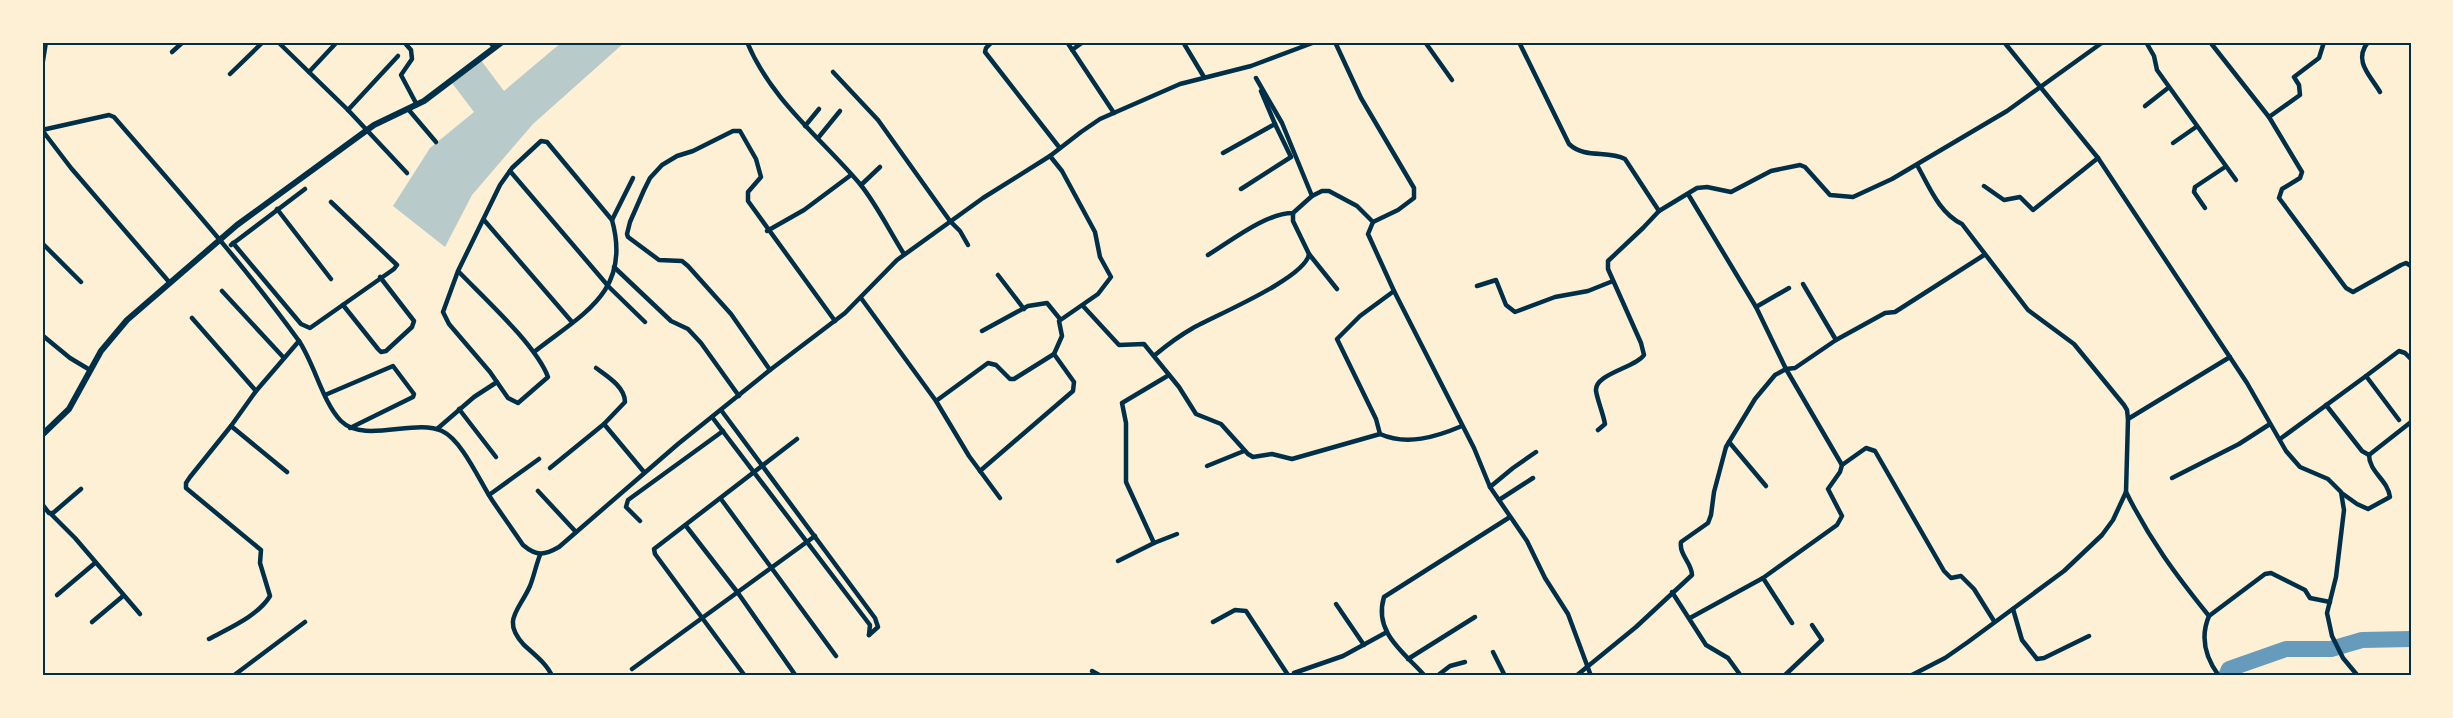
<svg xmlns="http://www.w3.org/2000/svg" width="2453" height="718" font-family="'Fira Sans',sans-serif">
<style>
.green{fill:#b9caca}
.lines{fill:none;stroke-linecap:round;stroke-linejoin:round}
.river{stroke:#669bbc;stroke-width:16}
.minor{stroke:#003049;stroke-width:4.5}
.tertiary{stroke:#003049;stroke-width:6}
.neatline{fill:none;stroke:#003049;stroke-width:2}
</style>
<rect width="100%" height="100%" fill="#fdf0d5"/>
<path class="green" d="M562,42H625L533,124L472,195L445,247L393,206L430,148L474,112L452,83L480,59L504,91Z"/>
<g class="lines">
<path class="river" d="M2226,676L2229,669L2286,649H2331L2362,640L2411,639"/>
<g class="minor">
<path d="M278,42L348,110L407,173"/>
<path d="M404,42L411,50L412,59L401,75L417,105"/>
<path d="M490,42L494,47"/>
<path d="M747,42C771,100 821,138 860,184C877,205 890,232 904,254"/>
<path d="M992,42L986,48L985,52L1059,147"/>
<path d="M1067,42L1114,113"/>
<path d="M1183,42L1204,77"/>
<path d="M1335,42L1361,98L1414,188V198L1398,210L1373,222L1368,234L1394,291L1474,448L1490,487L1527,541L1545,578L1568,614L1591,676"/>
<path d="M1425,42L1452,80"/>
<path d="M1519,42L1569,144C1585,159 1607,150 1625,159L1659,211"/>
<path d="M2004,42L2098,158L2247,383L2286,451L2300,467L2328,479L2341,492L2344,510L2336,577L2327,613L2332,636L2343,658L2358,676"/>
<path d="M2146,42L2154,56L2157,70L2236,180"/>
<path d="M2210,42L2269,117L2300,95L2299,85L2294,77L2319,58L2324,42"/>
<path d="M2368,42C2353,61 2370,75 2380,92"/>
<path d="M1072,50L1083,42"/>
<path d="M172,52L183,42"/>
<path d="M42,67L46,42"/>
<path d="M309,72L337,42"/>
<path d="M833,72L878,120L950,221L960,231L968,245"/>
<path d="M230,74L263,42"/>
<path d="M1256,78L1282,123L1312,196L1322,191H1329L1357,206L1373,222"/>
<path d="M2145,106L2168,88"/>
<path d="M408,109L436,142"/>
<path d="M348,110L398,56"/>
<path d="M2269,117L2302,172L2300,178L2282,189L2279,198L2346,288L2353,292L2401,265L2406,263L2411,266"/>
<path d="M805,126L819,109"/>
<path d="M42,130L109,115L114,117C177,190 242,262 299,341C315,365 323,403 341,421C364,444 416,418 442,431C462,440 480,482 492,500C502,515 513,530 523,545C537,557 545,555 559,547L678,444L770,370L845,313L897,260L983,198L1050,156L1081,132L1100,119L1180,84L1251,66L1315,42"/>
<path d="M42,130L71,168L170,283"/>
<path d="M818,138L840,111"/>
<path d="M2173,143L2196,127"/>
<path d="M1223,153L1275,124L1261,91"/>
<path d="M510,171L609,287L645,322"/>
<path d="M861,185L880,167"/>
<path d="M1984,186L2004,200L2020,197L2033,210L2098,158"/>
<path d="M1241,189L1291,157L1275,124"/>
<path d="M1688,194L1756,307L1786,369L1842,465L1866,448L1875,451L1944,571L1951,578L1961,576L1974,589L1994,621"/>
<path d="M2205,208L2194,192L2195,187L2225,167"/>
<path d="M277,209L331,279"/>
<path d="M484,220L572,322"/>
<path d="M612,220L633,178"/>
<path d="M767,231L804,210L851,175"/>
<path d="M42,243L81,282"/>
<path d="M233,243L301,324L310,328L394,269L397,265L331,202"/>
<path d="M231,245L305,189"/>
<path d="M1309,254L1337,289"/>
<path d="M1208,255C1231,241 1266,213 1293,213L1312,196"/>
<path d="M614,267L671,321L688,329L701,343L739,396"/>
<path d="M458,271C483,297 536,345 548,377L518,403L508,398L490,372L449,324L443,312L458,271L500,185L512,168L541,141L547,142L612,220C632,292 582,314 534,352"/>
<path d="M998,275L1024,309"/>
<path d="M1803,284L1836,340"/>
<path d="M1477,286L1496,280L1506,305L1515,312L1555,297L1588,291L1613,281"/>
<path d="M222,291L284,358"/>
<path d="M861,298L936,401L988,363L996,365L1010,379H1014L1054,354"/>
<path d="M343,305L378,349L381,352L386,351L412,327L414,321L380,277"/>
<path d="M1083,306L1119,345L1144,344L1179,387L1196,414L1221,424L1248,454L1253,457L1272,454L1292,459L1380,434L1376,419L1337,339L1360,316L1394,291"/>
<path d="M1756,307L1789,288"/>
<path d="M192,318L256,391"/>
<path d="M982,331L1028,306L1047,303L1060,319"/>
<path d="M42,335L70,358L90,370"/>
<path d="M1155,355C1167,345 1179,336 1193,328C1214,316 1306,278 1309,254L1293,221V213"/>
<path d="M596,368C607,376 625,387 625,402L604,424L644,472"/>
<path d="M770,370L731,314L688,266L682,261L659,260L628,237L627,234L630,222L644,190L650,178L662,165L677,156L693,151L733,131H740L756,159L761,177L748,192V201L835,321"/>
<path d="M2366,376L2399,351L2405,353L2411,359"/>
<path d="M325,395L393,366L414,394L413,397L350,428"/>
<path d="M936,401L969,456L1000,498"/>
<path d="M2326,405L2362,451L2369,455L2411,422"/>
<path d="M459,409L496,457"/>
<path d="M721,410L875,618L878,627L869,635"/>
<path d="M712,417L870,625L869,635"/>
<path d="M2128,419L2230,357"/>
<path d="M437,429L474,397L497,382"/>
<path d="M1598,430L1605,424C1603,413 1598,402 1596,391C1594,374 1635,368 1644,355L1641,343L1608,269V261L1643,228L1659,211L1697,188L1707,187L1731,192L1771,171L1800,165L1805,167L1830,195L1853,197L1892,179L2007,111L2103,42"/>
<path d="M1380,434C1407,446 1436,437 1462,426"/>
<path d="M2280,439L2366,376L2399,420"/>
<path d="M1729,442L1766,486"/>
<path d="M1207,466L1244,451"/>
<path d="M550,468L604,424"/>
<path d="M980,471L1073,391L1074,382L1054,354L1062,336L1059,321L1098,294L1111,277L1100,257L1095,232L1062,171L1050,156"/>
<path d="M287,472L231,426L256,391L299,341"/>
<path d="M2172,478L2239,444L2270,424"/>
<path d="M1490,487L1513,468L1536,452"/>
<path d="M538,491L576,532"/>
<path d="M2126,492C2150,540 2175,574 2209,616C2200,637 2205,657 2219,676"/>
<path d="M2343,494L2357,504L2368,509L2390,497C2388,480 2369,472 2369,455"/>
<path d="M489,495L539,459"/>
<path d="M721,499L836,656"/>
<path d="M1499,500L1533,478"/>
<path d="M42,504L49,513H53L81,489"/>
<path d="M51,514L75,538L140,614"/>
<path d="M640,521L626,507L628,500L723,431"/>
<path d="M686,526L738,593L796,676"/>
<path d="M1154,543L1126,482V423L1122,403L1169,375"/>
<path d="M540,555C536,565 534,576 530,586C519,611 501,620 524,645C534,654 547,664 552,676"/>
<path d="M1118,561L1154,543L1177,534"/>
<path d="M1763,578L1792,623"/>
<path d="M1672,592L1706,645L1728,658L1741,676"/>
<path d="M57,595L95,563"/>
<path d="M1336,604L1364,645"/>
<path d="M2013,609L2022,640L2037,659L2044,658L2089,636"/>
<path d="M2209,616L2265,574L2271,573L2305,590L2310,598L2330,602"/>
<path d="M1690,618L1763,578L1837,525L1842,516L1828,489L1840,472L1842,465"/>
<path d="M92,622L123,596"/>
<path d="M1213,622L1235,610L1246,611L1288,675L1300,676"/>
<path d="M209,639C229,628 258,616 270,596L260,563L261,550L186,488V483L190,477L231,426"/>
<path d="M1493,652L1505,676"/>
<path d="M1408,659L1475,617"/>
<path d="M632,669L815,536"/>
<path d="M1092,671L1101,676"/>
<path d="M1294,673L1343,656L1387,632"/>
<path d="M233,676L305,622"/>
<path d="M745,676L655,554L654,549L797,439"/>
<path d="M1425,676C1405,653 1373,633 1384,597L1510,517"/>
<path d="M1437,676L1450,666L1465,662"/>
<path d="M1576,676L1636,627L1692,575C1692,563 1679,555 1681,542L1708,523L1711,515L1714,492L1726,447L1755,399L1775,375L1786,369L1795,368L1836,340L1885,313L1895,312L1984,255"/>
<path d="M1784,676L1822,640L1812,625"/>
<path d="M1910,676L1945,658L1968,642L2064,571L2102,535L2113,520L2126,492L2128,419L2127,410L2124,405L2074,344L2028,310L1962,224C1939,213 1929,186 1917,165"/>
</g>
<path class="tertiary" d="M42,435L69,409L101,351L127,320L237,225L374,125L424,101L502,42"/>
</g>
<rect width="2453" height="718" fill="none" stroke="#fdf0d5" stroke-width="87"/>
<rect x="44" y="44" width="2366" height="630" class="neatline"/>
</svg>
